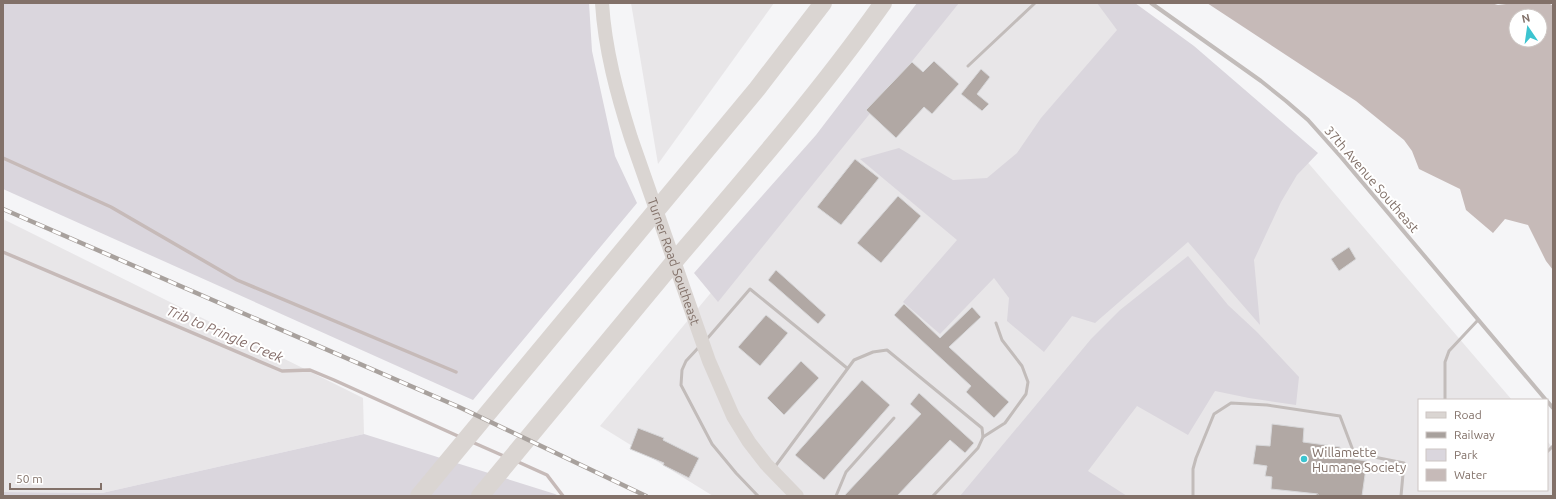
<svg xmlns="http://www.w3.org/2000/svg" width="1556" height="499" font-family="Ubuntu,sans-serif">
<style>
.built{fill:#e8e6e8}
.green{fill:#dad6dd}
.water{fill:#c6bab8;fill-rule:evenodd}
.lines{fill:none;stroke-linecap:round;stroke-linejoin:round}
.stream{stroke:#c6bab8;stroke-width:3.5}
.building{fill:#b1a8a4;stroke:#d7d7d9}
.path{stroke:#bbb7b5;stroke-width:2;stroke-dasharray:2 2;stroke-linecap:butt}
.service{stroke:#c2bcba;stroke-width:3}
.minor{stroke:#c2bcba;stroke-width:4}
.secondary{stroke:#dad5d2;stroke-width:14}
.motorway{stroke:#dad5d2;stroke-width:18}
.rail-casing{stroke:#a8a19d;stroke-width:4.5}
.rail{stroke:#fff;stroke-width:3;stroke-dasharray:9;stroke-linecap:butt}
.poi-dot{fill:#3cc4d0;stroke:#fff;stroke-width:1.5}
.labels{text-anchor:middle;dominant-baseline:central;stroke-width:4;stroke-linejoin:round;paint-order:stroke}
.street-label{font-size:13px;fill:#827169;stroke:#fff}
.poi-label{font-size:13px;fill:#827169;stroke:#fff;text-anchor:start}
.water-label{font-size:14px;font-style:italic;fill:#856e6a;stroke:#fff}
</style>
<rect width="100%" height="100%" fill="#f5f5f7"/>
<g class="built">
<path d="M631,3H774L658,164Z"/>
<path d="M952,3H1097L1298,151L1512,400H1419V490H1547V441L1553,448V496H713L600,426Z"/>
<path d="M3,219L363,398L364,434L102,493L3,492Z"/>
</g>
<g class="green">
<path d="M3,3H589L592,51L615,156L637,203L473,400L3,189Z"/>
<path d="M917,3H959L718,302L694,273L816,135Z"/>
<path d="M1097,3H1135L1194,46L1318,153L1297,175L1281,202L1254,260L1260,325L1188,242L1095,323L1072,316L1044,352L1007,321L1009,298L994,278L940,334L903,302L957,240L860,159L899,148L953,180L987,178L1017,153L1041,118L1117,30Z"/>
<path d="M1188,256L1228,305L1257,332L1299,377L1296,405L1249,398L1215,391L1188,435L1137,406L1088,471L1127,496H960L1091,339L1120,310Z"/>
<path d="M364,434L555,494L559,496H3V492L102,493Z"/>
</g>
<path class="water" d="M1207,3H1491L1498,5L1514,3H1549L1553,6V270L1546,261L1528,225L1505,219L1493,233L1466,210L1460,189L1419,169L1412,151L1404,140L1356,101ZM1516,16H1540V40H1516Z"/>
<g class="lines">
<g class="stream">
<path d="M3,158L111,207L237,280L456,372"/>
<path d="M3,252L282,371L310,370L334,380L460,437"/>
<path d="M472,442L506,457"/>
<path d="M516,461L547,475L563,496"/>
</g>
</g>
<g class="building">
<path d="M934,61L959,84L932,114L924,107L896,138L866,110L912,62L923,72Z"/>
<path d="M981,69L990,77L977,94L989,104L982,111L961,94Z"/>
<path d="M855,159L879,178L841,225L817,207Z"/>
<path d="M898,196L921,216L881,263L857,243Z"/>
<path d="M1349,247L1356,259L1339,271L1331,259Z"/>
<path d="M776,270L826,315L818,324L768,280Z"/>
<path d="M904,304L940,338L972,307L981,317L949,347L1009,402L994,418L966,392L971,386L894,315Z"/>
<path d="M766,315L788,333L760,366L738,347Z"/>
<path d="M801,361L819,378L784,415L767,398Z"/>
<path d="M862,380L890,405L824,480L795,455Z"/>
<path d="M919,393L974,443L965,453L950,440L897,496H844L921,414L910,404Z"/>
<path d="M1272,424L1304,428L1303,442L1340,447L1339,457L1367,461L1362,496H1318V494L1271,489L1272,477L1265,476L1267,466L1253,464L1256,445L1270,446Z"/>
<path d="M638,428L664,438L663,440L699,458L689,478L663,465L664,463L630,449Z"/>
</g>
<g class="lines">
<path class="path" d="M1317,496L1318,494"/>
<g class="service">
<path d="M968,66L1035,3"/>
<path d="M706,340L750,289L847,368"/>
<path d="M699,347L686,361L682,370L681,385L712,444L736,473L758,496"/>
<path d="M1445,400V362L1449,351L1478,320"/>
<path d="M983,437L1005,423L1026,394L1028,382L1022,366L1002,340L996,323"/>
<path d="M1547,452L1553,446"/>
<path d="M774,468L854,360L873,352L887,350L982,428L983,437L978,448L933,496"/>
<path d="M836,496L846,472L894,418"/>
<path d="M1193,496V469L1196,458L1214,414L1231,403L1267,405L1340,416L1354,453L1404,463L1401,496"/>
</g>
<g class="minor">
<path d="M1151,3L1261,81L1286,101L1308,120L1341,157L1546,400"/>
<path d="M1547,401L1553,408"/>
</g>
<path class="secondary" id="s1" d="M602,3C605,50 617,94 631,138L709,361L733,416L749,442L766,464L797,496"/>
<g class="motorway">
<path d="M419,496L757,89L823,3"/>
<path d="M480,496C546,416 612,336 678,257C749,174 820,92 883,3"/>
</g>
<defs>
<path id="rail" d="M3,209L459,407L646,496"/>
</defs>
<use href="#rail" class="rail-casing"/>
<use href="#rail" class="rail"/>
</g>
<circle class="poi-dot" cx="1304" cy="459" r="4"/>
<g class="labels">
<g class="street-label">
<text transform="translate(1372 179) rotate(49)">37th Avenue Southeast</text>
<text stroke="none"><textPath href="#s1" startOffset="269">Turner Road Southeast</textPath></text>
</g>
<g class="poi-label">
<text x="1312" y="452">Willamette<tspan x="1312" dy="15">Humane Society</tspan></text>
</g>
<g class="water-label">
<text transform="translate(225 334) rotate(23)">Trib to Pringle Creek</text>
</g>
</g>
<rect width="1556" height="499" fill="none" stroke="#827169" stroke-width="8"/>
<rect x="1418" y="399" width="130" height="92" fill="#ffffff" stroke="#cdc6c3"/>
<rect x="1426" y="412" width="20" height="6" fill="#dad5d2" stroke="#cdc6c3"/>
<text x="1454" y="419" font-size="12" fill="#827169">Road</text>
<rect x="1426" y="432" width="20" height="6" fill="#a8a19d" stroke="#cdc6c3"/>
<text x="1454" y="439" font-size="12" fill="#827169">Railway</text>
<rect x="1426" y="449" width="20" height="12" fill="#dad6dd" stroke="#cdc6c3"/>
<text x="1454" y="459" font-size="12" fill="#827169">Park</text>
<rect x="1426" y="469" width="20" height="12" fill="#c6bab8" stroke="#cdc6c3"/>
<text x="1454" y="479" font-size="12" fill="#827169">Water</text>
<g transform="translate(1528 28) rotate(347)"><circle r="19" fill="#ffffff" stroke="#cdc6c3"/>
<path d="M0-3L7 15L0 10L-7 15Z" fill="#3cc4d0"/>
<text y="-6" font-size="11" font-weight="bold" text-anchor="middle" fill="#827169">N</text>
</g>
<path d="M10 483v6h91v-6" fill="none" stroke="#827169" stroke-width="2"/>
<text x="16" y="483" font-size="12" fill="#827169" stroke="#ffffff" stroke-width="3" paint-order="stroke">50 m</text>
</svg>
